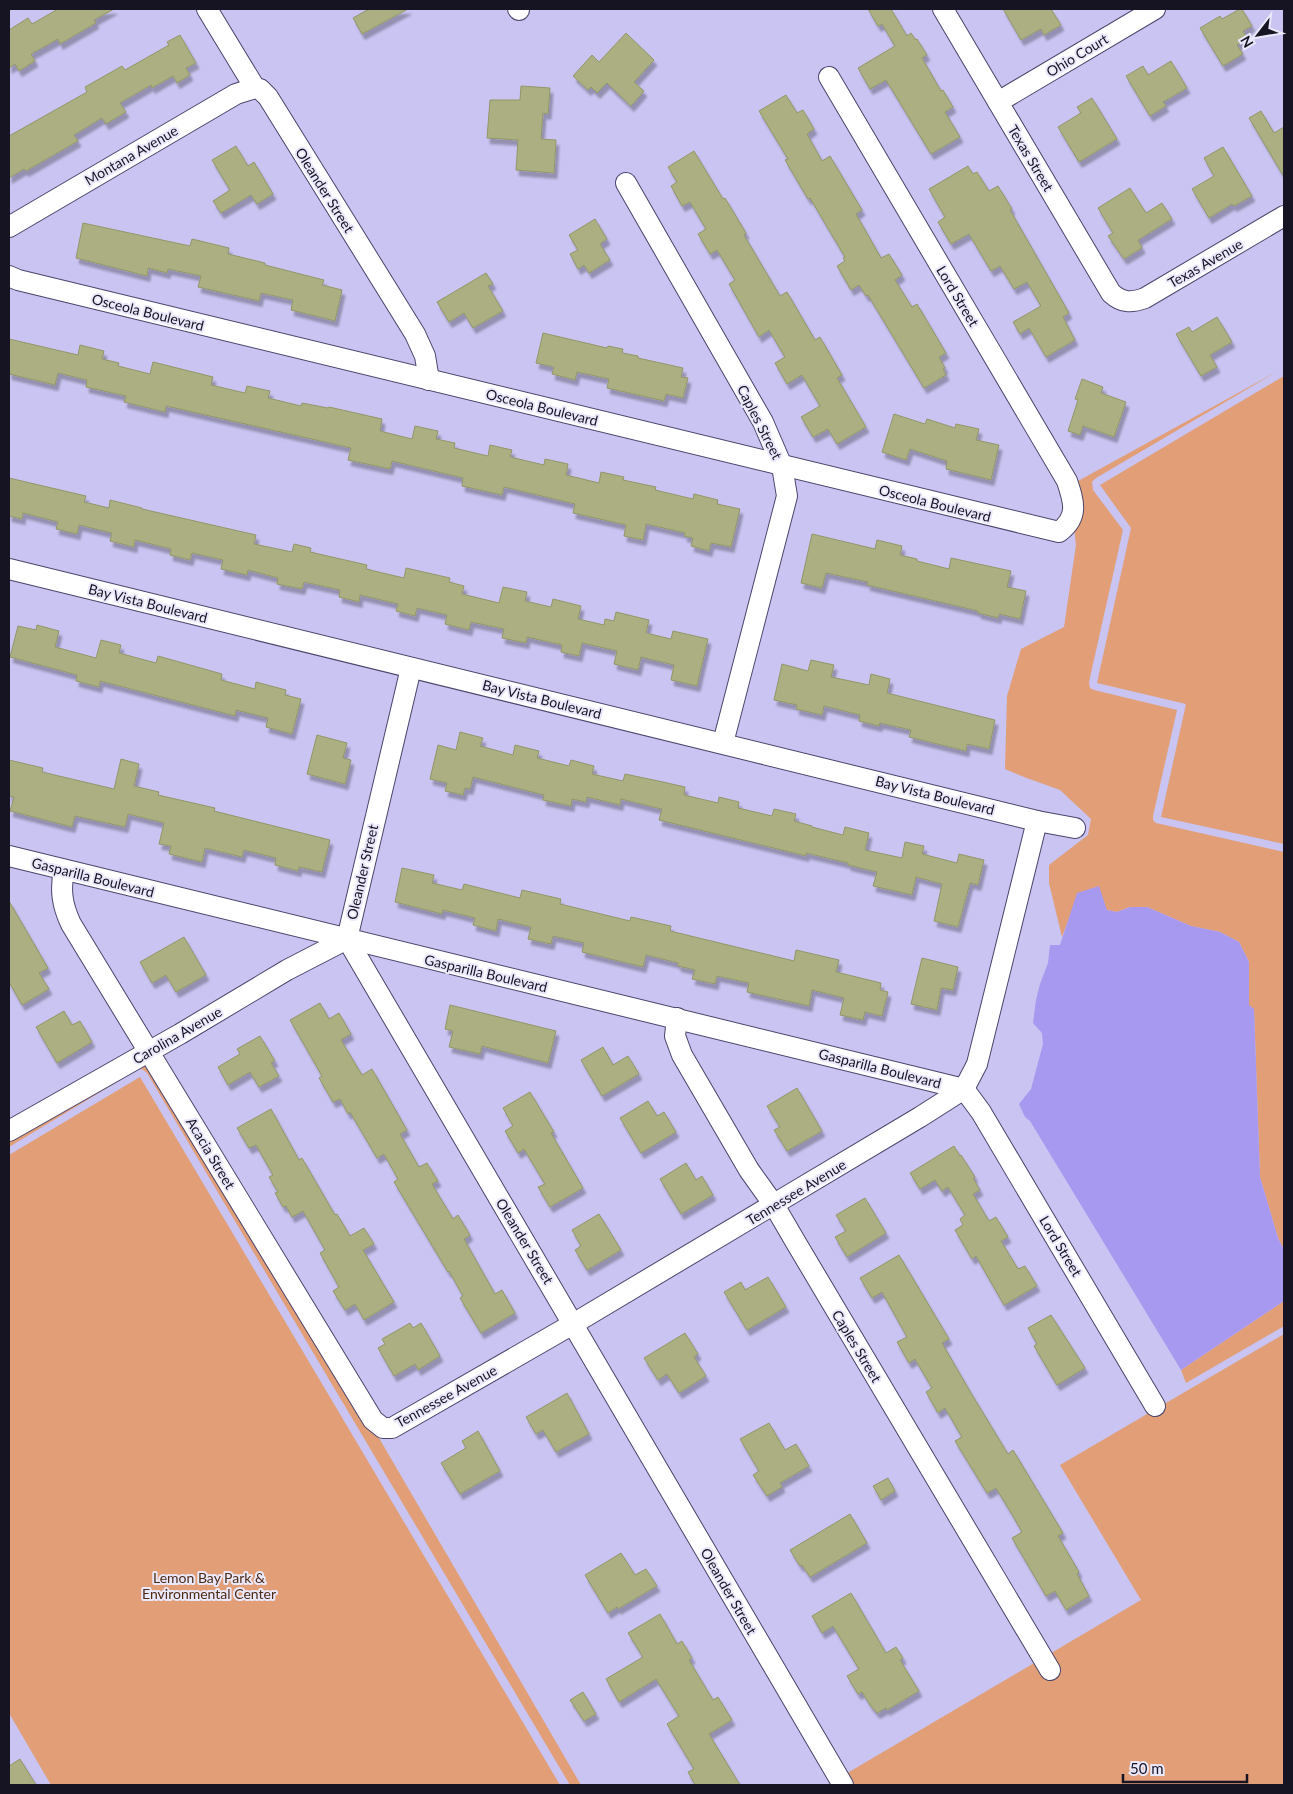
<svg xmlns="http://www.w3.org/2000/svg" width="1293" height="1794" font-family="Lato,sans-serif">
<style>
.green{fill:#e19e77}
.water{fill:#a799ef}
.building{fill:#acaf81;stroke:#939668;filter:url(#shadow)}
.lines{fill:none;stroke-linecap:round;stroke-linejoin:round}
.street-casing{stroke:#4b456b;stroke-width:22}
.street{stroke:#fff;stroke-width:20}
.labels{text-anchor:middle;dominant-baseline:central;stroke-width:4;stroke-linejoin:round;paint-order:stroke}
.street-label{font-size:14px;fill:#161323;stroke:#eae8fb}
.park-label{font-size:14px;fill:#4d2a15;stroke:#eae8fb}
</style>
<defs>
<filter id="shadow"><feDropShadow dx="3" dy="5.5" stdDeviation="1" flood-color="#0004"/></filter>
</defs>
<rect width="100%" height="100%" fill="#c9c4f1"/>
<g class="green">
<path d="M1278,371L1096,478L1092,482L1093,490L1123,530L1089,682L1090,688L1094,690L1177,710L1153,816V820L1156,823L1284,852V1250L1278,1238L1260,1177L1254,1009L1249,1006V962L1239,942L1220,932L1191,926L1147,907H1130L1117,912L1107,910L1104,905L1071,913L1062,937L1049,883V865L1088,835L1091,819L1060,790L1024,777L1005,769L1007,696L1021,649L1064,627L1076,545L1069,486Z"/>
<path d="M1284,376V844L1161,817L1186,704L1097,683L1131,528L1100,485Z"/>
<path d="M145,1046L368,1423L379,1438L581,1785H570L147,1073L142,1069L137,1070L9,1147V1126Z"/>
<path d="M140,1077L560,1785H51L9,1713V1155Z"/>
<path d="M1284,1301V1326L1186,1383L1181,1370Z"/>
<path d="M1284,1334V1785H827L1141,1600L1060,1465Z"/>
</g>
<path class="water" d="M1099,886L1107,910L1117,912L1130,907H1147L1191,926L1220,932L1239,942L1249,962V1005L1254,1009L1260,1177L1278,1238L1284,1250V1301L1181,1370L1030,1121L1025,1117L1019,1104L1031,1089L1043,1044L1042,1033L1033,1023L1036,1000L1040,984L1048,963L1050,945H1060L1077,893Z"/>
<g class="building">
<path d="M58,9H114L94,20L96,23L60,44L58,39L31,54L35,61L19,71L15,64L9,68V30L28,18L32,24Z"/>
<path d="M369,9H408L362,34L353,18Z"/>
<path d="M868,9H891L907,36L911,33L916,40L917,39L927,55L922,58L941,91L943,90L953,107L945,112L960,137L931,154L886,80L870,89L858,68L895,46L882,24L878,26Z"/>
<path d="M1003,9H1051L1061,25L1044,35L1041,29L1021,40Z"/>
<path d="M1240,9H1242L1252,26L1243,31L1247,39L1237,45L1243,54L1223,66L1200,28L1220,16L1222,19Z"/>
<path d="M626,33L654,60L634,82L644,91L631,106L607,83L597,93L591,87L588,90L573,76L592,55L599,62Z"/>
<path d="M180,35L196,63L186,68L190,75L177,83L173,76L152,88L151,85L120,103L126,112L106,124L102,118L74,135L78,141L26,171L24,169L9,178V136L87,92L85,87L122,66L125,70L169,45L167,42Z"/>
<path d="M1171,61L1187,88L1163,102L1166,106L1150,116L1126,76L1143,66L1148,75Z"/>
<path d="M521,86L550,88L548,114L543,113L541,139L556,140L554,173L516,170L518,140L487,138L490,100H520Z"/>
<path d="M786,95L797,113L803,110L814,129L807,134L822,161L830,156L862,210L856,214L881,258L889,254L902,275L895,280L912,307L917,304L946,353L939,357L945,368L943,369L946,375L924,388L868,295L866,296L859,285L851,290L837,266L845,261L843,258L845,257L810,198L808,199L785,160L788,159L759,111Z"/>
<path d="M1092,98L1117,139L1079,162L1058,127L1081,113L1077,107Z"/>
<path d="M1261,111L1274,133L1284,127V177L1249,118Z"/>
<path d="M236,146L248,166L254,162L273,194L257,204L251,195L221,213L213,201L230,190L212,160Z"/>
<path d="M1223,147L1252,196L1234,206L1232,204L1209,218L1192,189L1214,176L1204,158Z"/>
<path d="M694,151L723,199L725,198L746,233L744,235L780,296L787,292L815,340L820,337L842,375L837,378L866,427L837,444L828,429L813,437L801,417L820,406L802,375L787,384L775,363L785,357L769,330L759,337L729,284L735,280L717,250L710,254L698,234L706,229L690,202L682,206L671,186L677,182L668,167Z"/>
<path d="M968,166L973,174L977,172L989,191L998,186L1012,209L1010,210L1069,313L1063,317L1075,340L1046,357L1029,328L1020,334L1013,322L1041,306L1027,282L1014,289L1000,266L991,271L969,234L951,244L938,222L945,217L929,189Z"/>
<path d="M1130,188L1146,213L1162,203L1172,219L1138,240L1142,248L1124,259L1108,236L1113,233L1098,208Z"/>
<path d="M595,219L607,239L600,244L610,260L589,273L584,265L578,269L570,254L578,250L569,235Z"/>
<path d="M83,223L190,246L192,239L229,248L228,254L265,263V265L324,280L322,285L342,290L335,321L291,310L293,300L261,293L259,301L198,287L201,276L168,269L167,273L148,268L147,276L76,258Z"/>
<path d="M486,273L493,284L488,286L503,311L473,328L464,313L449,322L437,302Z"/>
<path d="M1217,317L1232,342L1210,355L1217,367L1201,376L1176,334L1189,327L1192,332Z"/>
<path d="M543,333L607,348L608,346L623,349L622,353L638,356V358L683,368L681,377L688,378L683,398L666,394L664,401L607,388L609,379L577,372L575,380L552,374L554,367L536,363Z"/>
<path d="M9,339L78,355L80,345L104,351L102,359L119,363L118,366L150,374L153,362L213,377L211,385L245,393L247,386L270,391L268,398L301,406L302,403L328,408L329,407L382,419L380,431L412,439L415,426L438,431L436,439L455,443L454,448L488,456L490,445L512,450L510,457L544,465L545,459L568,464L566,475L599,483L601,472L624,477L623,480L656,487L655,490L693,499L694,494L718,500L717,504L740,509L731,547L711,543L709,551L691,546L693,538L684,536L685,533L646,524L643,540L624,536L626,525L573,513L575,504L504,487L502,495L462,486L463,478L392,461L390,469L348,460L351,448L166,406L165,412L124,402L126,396L86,387L87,380L58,373L55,385L9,374Z"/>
<path d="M1082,379L1103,387L1101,393L1126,402L1114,437L1083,426L1080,435L1068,431L1078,400L1075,399Z"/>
<path d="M894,414L925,424L927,419L955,428L956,424L979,429L976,440L999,445L991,480L946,469L947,461L910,449L906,460L882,452Z"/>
<path d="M9,478L86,496L84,502L109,508L110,500L142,508V509L256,535L254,544L292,552L294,544L311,548L310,552L367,565L366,569L404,578L406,568L450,578L449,582L464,586L462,594L499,603L503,587L527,592L525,601L551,607L553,599L581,606L578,619L604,625L605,619L614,621L616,612L649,620L646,633L671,639L673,631L708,639L697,686L671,680L674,665L641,657L638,670L614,664L617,651L582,643L579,656L561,652L562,645L527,637L526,643L502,638L504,629L471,622L469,630L445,624L447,615L417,608L415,616L396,611L398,604L360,595L359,602L339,597L340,590L304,582L302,589L277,584L278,578L248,570L247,575L221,569L223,560L192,553L190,560L170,555L171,549L135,540L134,547L110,541L112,533L79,525L77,534L56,529L58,522L23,513L22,519L9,516Z"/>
<path d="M812,534L875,549L877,540L902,546L900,555L917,559V561L949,569L951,558L1011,571L1007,587L1026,591L1020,619L999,614L998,618L978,613V611L867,585L868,582L826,573L822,588L801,583Z"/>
<path d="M37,625L59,631L55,647L96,658L101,640L121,645L119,653L156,663L158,656L222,674L221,680L255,689L256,682L286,690L285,695L301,699L292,734L266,727L268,718L236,710L235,716L100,681L99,687L76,681L77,675L10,657L18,626L36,630Z"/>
<path d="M811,660L834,665L831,677L869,685L871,674L890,679L887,693L995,720L989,749L967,744L966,751L909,737L911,730L880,723L879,726L859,721L860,715L824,706L822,715L796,709L797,705L774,700L782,664L808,671Z"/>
<path d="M460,732L483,738L480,746L513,755L515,745L539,751L537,758L569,766L571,760L594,766L592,774L623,781L625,774L663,782L685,787L684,795L718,803L719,797L739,802L738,808L772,816L774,809L796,814L794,821L812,826V827L843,835L845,827L869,833L865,850L902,858L905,842L924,846L922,854L957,863L959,854L984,860L978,885L970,883L958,927L934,921L942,884L916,877L912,895L873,886L877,872L848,865V863L806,853V856L659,820L662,809L657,808L621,799L620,805L587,797L586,802L572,799L571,806L543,800L544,795L473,777L470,789L465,788L463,795L445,791L447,783L430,779L438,745L456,750Z"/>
<path d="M317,735L347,743L343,758L351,760L345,784L307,774Z"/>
<path d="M121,759L139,764L134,786L159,792L158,795L215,808L214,811L330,840L322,872L299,867L298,871L275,865L276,858L244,850L242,857L205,848L202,862L169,854L171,846L159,844L164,823L128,814L125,827L75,816L72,827L10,811L14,797L9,796V760L43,768L42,772L114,789Z"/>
<path d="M402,868L434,875L432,883L462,890L464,884L520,898L522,890L561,899L560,904L630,921L631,917L671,926L670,931L794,961L796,950L839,960L836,972L881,983L880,990L888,992L882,1016L865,1012L863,1020L840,1015L844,998L812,990L809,1006L747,992L749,983L717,976L715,984L692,979L695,970L678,966V963L646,955L643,967L582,952L584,943L553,936L551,944L528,939L531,927L498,919L496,931L473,925L475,918L443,910L442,914L395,902Z"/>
<path d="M9,901L48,968L39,973L49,989L22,1005L9,982Z"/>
<path d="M184,937L206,975L176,992L166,975L152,983L140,962Z"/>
<path d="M922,958L958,967L953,990L941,988L937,1010L911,1004Z"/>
<path d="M320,1003L329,1019L339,1013L351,1034L341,1040L362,1075L372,1069L407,1130L400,1134L419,1167L427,1163L438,1181L432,1184L453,1219L458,1215L470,1235L464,1239L495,1294L502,1290L515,1313L481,1333L460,1298L463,1296L449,1271L448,1272L394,1182L398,1179L384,1154L377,1158L350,1112L348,1114L340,1099L333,1102L319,1078L322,1076L290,1020Z"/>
<path d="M450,1005L556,1031L548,1063L482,1046L480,1054L449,1047L453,1031L445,1029Z"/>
<path d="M64,1011L72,1025L80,1021L92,1042L57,1063L36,1027Z"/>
<path d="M260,1036L275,1061L271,1063L279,1076L259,1087L250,1072L228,1085L218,1067L240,1054L237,1049Z"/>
<path d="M603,1047L613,1065L628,1056L639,1074L602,1096L581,1060Z"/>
<path d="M797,1088L822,1131L787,1151L774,1130L780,1127L767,1106Z"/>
<path d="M530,1092L554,1132L551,1133L583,1188L550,1207L538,1187L545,1184L524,1149L518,1153L505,1131L513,1126L503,1108Z"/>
<path d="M648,1101L657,1116L664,1112L676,1132L641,1153L620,1118Z"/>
<path d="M271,1109L299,1160L302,1158L335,1215L337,1214L350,1236L364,1228L374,1244L363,1250L394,1302L364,1320L355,1304L345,1310L333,1291L339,1287L320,1253L325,1250L303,1211L292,1217L286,1206L283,1207L275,1193L278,1192L269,1177L273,1175L256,1145L249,1148L237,1128Z"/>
<path d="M954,1146L960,1156L961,1155L975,1177L973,1178L980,1190L973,1194L989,1221L996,1217L1008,1237L1001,1241L1018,1269L1025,1266L1037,1286L1004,1305L976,1256L972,1259L955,1230L963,1225L960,1219L965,1215L948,1187L942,1191L935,1180L920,1189L910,1173Z"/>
<path d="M686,1163L696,1180L702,1176L713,1195L681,1214L660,1179Z"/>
<path d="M865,1198L886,1233L847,1257L835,1237L846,1231L836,1215Z"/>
<path d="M599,1214L621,1250L587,1270L575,1250L581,1246L572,1230Z"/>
<path d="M899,1255L949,1339L942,1343L971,1393L1008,1454L1013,1450L1063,1533L1058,1536L1079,1572L1077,1574L1089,1596L1066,1610L1055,1591L1046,1596L1012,1538L1022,1532L1013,1516L996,1488L987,1493L955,1441L962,1437L945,1408L938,1413L926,1392L932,1388L915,1359L909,1363L897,1342L907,1337L882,1292L872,1298L860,1278Z"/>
<path d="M768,1277L786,1307L747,1330L724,1292L741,1282L745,1290Z"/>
<path d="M1051,1315L1085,1368L1057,1385L1034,1346L1037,1344L1028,1328Z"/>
<path d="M410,1323L413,1328L421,1323L440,1356L418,1370L415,1364L394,1376L378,1348L385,1344L382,1339Z"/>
<path d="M685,1333L698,1354L694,1357L706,1376L679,1393L667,1374L658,1380L644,1358Z"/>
<path d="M567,1393L589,1434L556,1452L543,1430L536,1434L526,1417Z"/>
<path d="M769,1423L785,1450L796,1444L809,1466L780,1483L782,1487L767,1496L753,1475L759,1471L740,1439Z"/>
<path d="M478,1431L500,1471L460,1494L441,1463L466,1448L462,1441Z"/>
<path d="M888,1478L895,1491L881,1500L873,1486Z"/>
<path d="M850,1514L867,1543L810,1577L802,1565L800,1566L790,1550Z"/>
<path d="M621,1553L635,1575L646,1569L657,1586L618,1609L617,1607L608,1613L585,1575Z"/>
<path d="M851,1593L886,1653L896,1647L903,1658L900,1660L919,1691L887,1710L886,1708L877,1713L870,1705L862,1692L858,1694L847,1676L859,1669L833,1626L822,1633L812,1616Z"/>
<path d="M660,1614L677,1644L682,1641L692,1658L689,1660L713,1700L718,1697L732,1720L709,1734L740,1785H695L688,1772L694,1769L667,1724L679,1716L656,1679L619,1702L606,1679L643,1657L628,1633Z"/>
<path d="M583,1692L596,1714L584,1721L570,1700Z"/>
<path d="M20,1759L36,1785H9V1766Z"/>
</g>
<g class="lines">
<defs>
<g id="street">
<path d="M207,9L255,88L260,89L268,97L415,334L425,356L429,380"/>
<path d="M518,9L519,10"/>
<path d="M943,9L1111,293C1122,303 1131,303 1145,298L1284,216"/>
<path d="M998,102L1155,9"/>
<path d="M626,183L763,422L782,466L787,496L723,743"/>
<path d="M9,227L236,94L255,88"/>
<path d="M9,276L18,280L1059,532C1079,517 1074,502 1067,481L829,77"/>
<path d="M9,569L1037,821L1075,828"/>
<path d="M411,668L347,939L843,1785"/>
<path d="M9,856L964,1089L981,1112L1155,1406"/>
<path d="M64,870C60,890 62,905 71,924L373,1420L383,1428H392L573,1324L920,1117L964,1089L977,1064L1037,821"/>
<path d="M677,1018L675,1036L682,1055L749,1170L774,1205L795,1241L1050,1670"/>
<path d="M9,1131L180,1034L287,970L347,939"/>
</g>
</defs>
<use href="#street" class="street-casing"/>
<use href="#street" class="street"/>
</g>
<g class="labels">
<g class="street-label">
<text transform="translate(1077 55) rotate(-31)">Ohio Court</text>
<text transform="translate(131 155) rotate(-30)">Montana Avenue</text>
<text transform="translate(1031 158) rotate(59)">Texas Street</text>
<text transform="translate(325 190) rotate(58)">Oleander Street</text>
<text transform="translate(1205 263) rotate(-30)">Texas Avenue</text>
<text transform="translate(958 296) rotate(59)">Lord Street</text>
<text transform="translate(148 312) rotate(14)">Osceola Boulevard</text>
<text transform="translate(542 407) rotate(14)">Osceola Boulevard</text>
<text transform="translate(760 422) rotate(63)">Caples Street</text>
<text transform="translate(935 503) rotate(14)">Osceola Boulevard</text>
<text transform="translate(148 603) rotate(14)">Bay Vista Boulevard</text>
<text transform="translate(542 699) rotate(14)">Bay Vista Boulevard</text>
<text transform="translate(935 795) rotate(14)">Bay Vista Boulevard</text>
<text transform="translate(362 872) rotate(-77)">Oleander Street</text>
<text transform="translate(93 877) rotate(14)">Gasparilla Boulevard</text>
<text transform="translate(486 973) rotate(13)">Gasparilla Boulevard</text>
<text transform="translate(177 1035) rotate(-30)">Carolina Avenue</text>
<text transform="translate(880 1068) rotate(14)">Gasparilla Boulevard</text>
<text transform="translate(211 1153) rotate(59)">Acacia Street</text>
<text transform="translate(796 1192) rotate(-31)">Tennessee Avenue</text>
<text transform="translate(525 1241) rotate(59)">Oleander Street</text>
<text transform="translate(1061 1246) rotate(59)">Lord Street</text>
<text transform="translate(857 1346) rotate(59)">Caples Street</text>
<text transform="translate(446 1396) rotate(-29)">Tennessee Avenue</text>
<text transform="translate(729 1591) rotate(60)">Oleander Street</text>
</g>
<g class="park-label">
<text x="209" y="1577">Lemon Bay Park &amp;<tspan x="209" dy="16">Environmental Center</tspan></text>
</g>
</g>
<rect width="1293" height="1794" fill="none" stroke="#161323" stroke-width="20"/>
<g transform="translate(1258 35) rotate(239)" stroke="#eae8fb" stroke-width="4" paint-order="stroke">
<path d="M0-4L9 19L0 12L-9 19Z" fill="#161323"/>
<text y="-8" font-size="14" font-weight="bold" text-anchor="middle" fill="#161323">N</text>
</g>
<path d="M1123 1774v8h124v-8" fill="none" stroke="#161323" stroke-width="2.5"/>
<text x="1130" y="1774" font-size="15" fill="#161323" stroke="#eae8fb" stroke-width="4" paint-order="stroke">50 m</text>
</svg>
